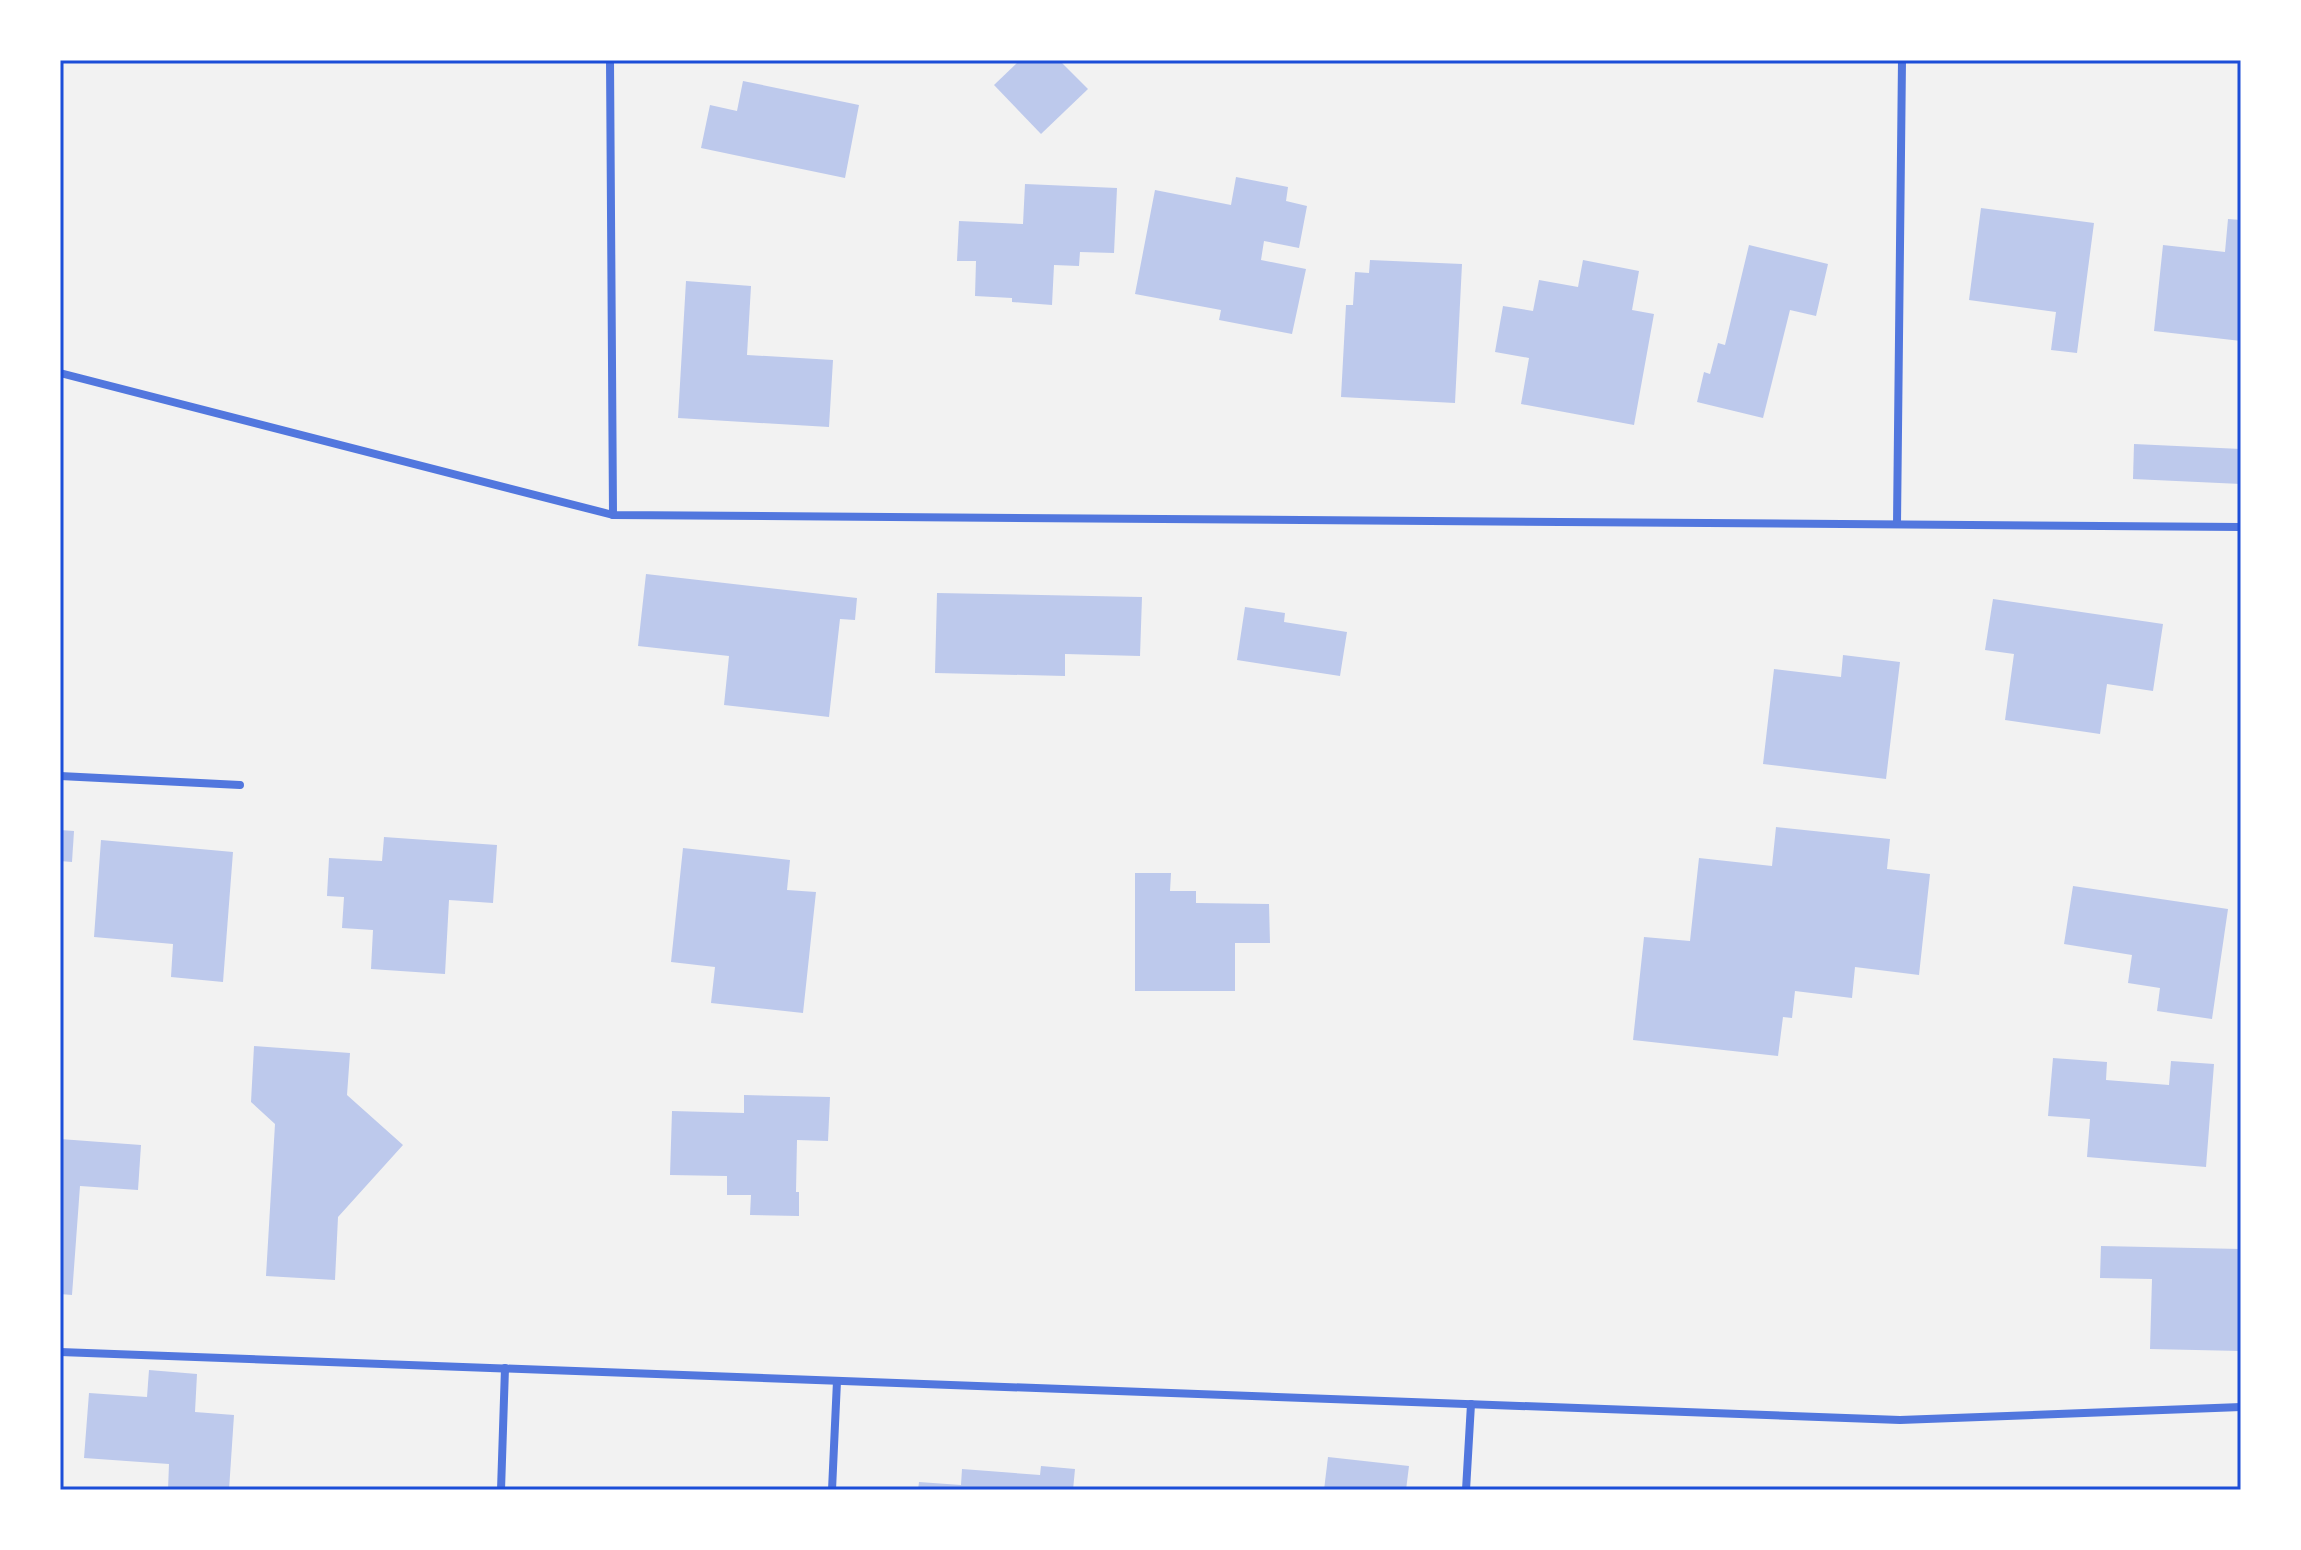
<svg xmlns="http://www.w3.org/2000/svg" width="2301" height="1550" font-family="'Crimson Pro',serif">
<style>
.building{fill:#bdc9ec}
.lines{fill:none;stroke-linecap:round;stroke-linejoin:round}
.minor{stroke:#5277de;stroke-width:8}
.neatline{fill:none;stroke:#1d4ed8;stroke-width:3}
</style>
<rect width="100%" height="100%" fill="#f2f2f2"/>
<g class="building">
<path d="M1020,60H1059L1088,89L1041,134L994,85Z"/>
<path d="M743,81L859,105L845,178L701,148L710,105L737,111Z"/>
<path d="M1236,177L1288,187L1286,201L1307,206L1299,248L1264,241L1261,260L1306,269L1292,334L1219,320L1221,310L1135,294L1155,190L1231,205Z"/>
<path d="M1025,184L1117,188L1114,253L1080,252L1079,266L1054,265L1052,305L1012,302V298L975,296L976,261H957L959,221L1023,224Z"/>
<path d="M1981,208L2094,223L2077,353L2051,350L2056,312L1969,300Z"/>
<path d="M2228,219L2241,220V341L2154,331L2163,245L2225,252Z"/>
<path d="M1749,245L1828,264L1816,316L1790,310L1763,418L1697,402L1704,372L1710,374L1718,343L1725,345Z"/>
<path d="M1370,260L1462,264L1455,403L1341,397L1346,305H1353L1355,272L1369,273Z"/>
<path d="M1583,260L1639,271L1632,310L1654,314L1634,425L1521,404L1529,358L1495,352L1503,306L1533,311L1539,280L1578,287Z"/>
<path d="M686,281L751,286L747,355L833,360L829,427L678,418Z"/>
<path d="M2134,444L2241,449V484L2133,479Z"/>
<path d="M646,574L857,598L855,620L840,619L829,717L724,705L729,656L638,646Z"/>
<path d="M937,593L1142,597L1140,656L1065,654V676L935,673Z"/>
<path d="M1993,599L2163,624L2153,691L2107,684L2100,734L2005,720L2014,654L1985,650Z"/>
<path d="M1245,607L1285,613L1284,622L1347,632L1340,676L1237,660Z"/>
<path d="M1843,655L1900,662L1886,779L1763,764L1774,669L1841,677Z"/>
<path d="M1776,827L1890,839L1887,869L1930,874L1919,975L1855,967L1852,998L1795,991L1792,1018L1783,1017L1778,1056L1633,1040L1644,937L1690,941L1699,858L1772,866Z"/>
<path d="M60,830L74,831L72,862L60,861Z"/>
<path d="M384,837L497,845L493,903L449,900L445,974L371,969L373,930L342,928L344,897L327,896L329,858L382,861Z"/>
<path d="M101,840L233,852L223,982L171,977L173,944L94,937Z"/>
<path d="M683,848L790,860L787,890L816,892L803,1013L711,1003L715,967L671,962Z"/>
<path d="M1135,873H1171L1170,891H1196V903L1269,904L1270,943H1235V991H1135Z"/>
<path d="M2073,886L2228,909L2212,1019L2157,1011L2160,988L2128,983L2132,955L2064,944Z"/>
<path d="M254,1046L350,1053L347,1095L403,1145L338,1217L335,1280L266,1276L275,1124L251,1102Z"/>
<path d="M2053,1058L2107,1062L2106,1080L2169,1085L2171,1061L2214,1064L2206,1167L2087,1157L2090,1119L2048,1116Z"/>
<path d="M744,1095L830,1097L828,1141L797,1140L796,1192H799V1216L750,1215L751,1195H727V1176L670,1175L672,1111L744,1113Z"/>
<path d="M60,1139L141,1145L138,1190L80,1186L72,1295L60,1294Z"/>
<path d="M2101,1246L2241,1249V1351L2150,1349L2152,1279L2100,1278Z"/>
<path d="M149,1370L197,1374L195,1412L234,1415L229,1490H168L169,1464L84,1458L89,1393L147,1397Z"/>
<path d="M1328,1457L1409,1466L1406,1490H1324Z"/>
<path d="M1041,1466L1075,1469L1073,1490H918L919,1482L961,1485L962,1469L1040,1475Z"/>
</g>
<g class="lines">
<g class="minor">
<path d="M610,60L613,515"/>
<path d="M60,373L613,515L2241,527"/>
<path d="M1897,524L1902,60"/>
<path d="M60,776L240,785"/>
<path d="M60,1352L1900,1420L2241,1407"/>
<path d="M501,1490L505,1368"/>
<path d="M832,1490L837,1381"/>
<path d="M1466,1490L1471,1404"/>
</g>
</g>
<rect width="2301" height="1550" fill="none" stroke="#ffffff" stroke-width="124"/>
<rect x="62" y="62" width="2177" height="1426" class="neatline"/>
</svg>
